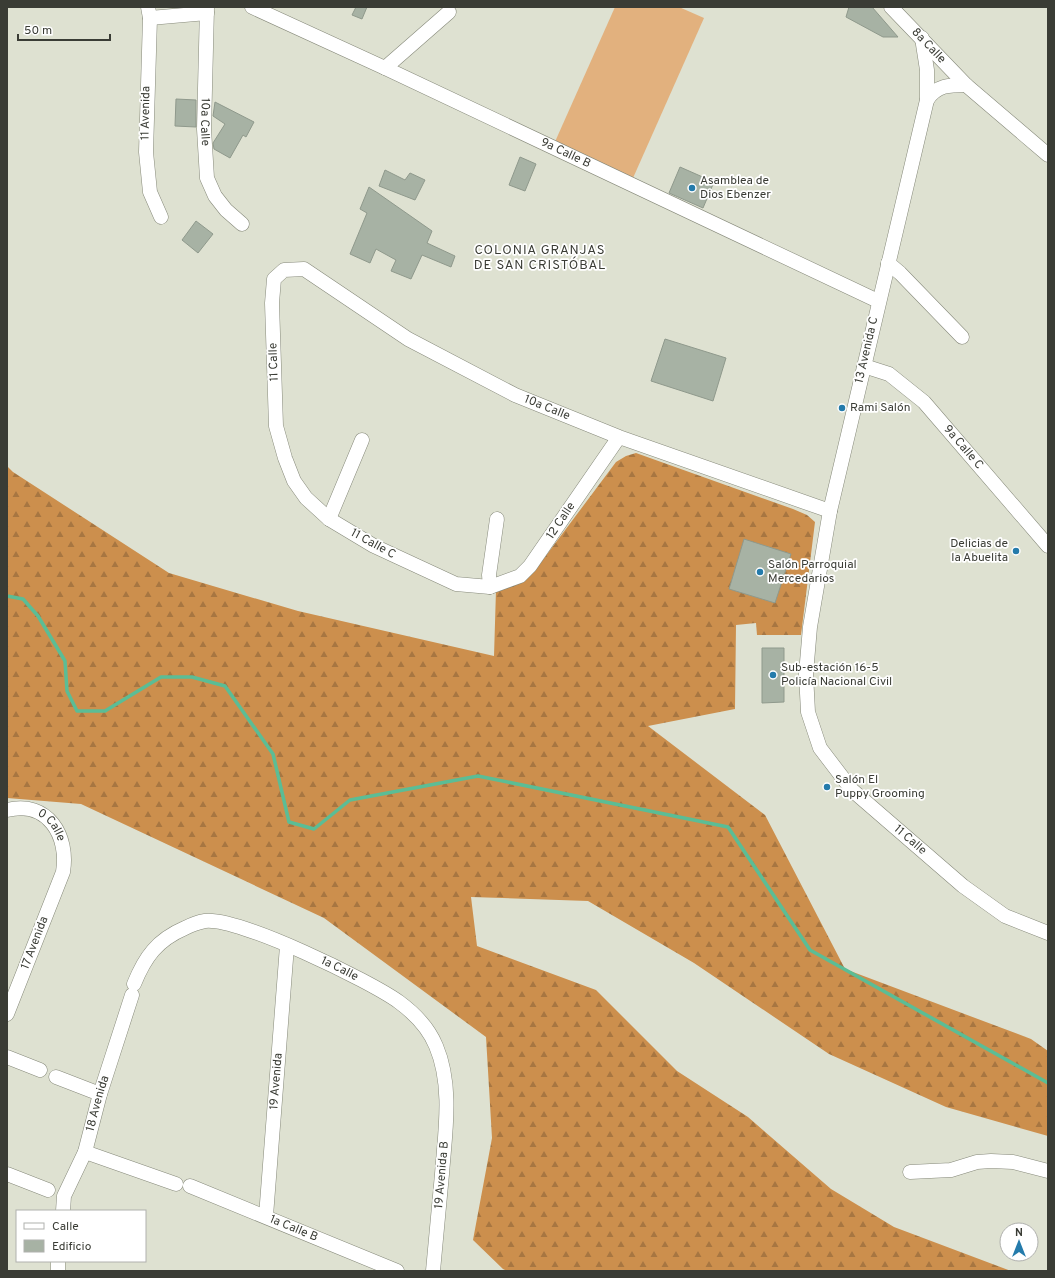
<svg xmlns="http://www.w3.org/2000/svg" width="1055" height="1278" font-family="Overpass,sans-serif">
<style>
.forest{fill:url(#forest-firs)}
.pitch{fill:#e2b17e}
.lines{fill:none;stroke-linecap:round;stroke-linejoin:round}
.stream{stroke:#5bbd95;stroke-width:3.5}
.building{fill:#a7b2a4;stroke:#8f998c}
.minor-casing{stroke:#86897a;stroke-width:15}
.minor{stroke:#fff;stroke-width:14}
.poi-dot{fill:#247bab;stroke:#fff;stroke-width:1.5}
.labels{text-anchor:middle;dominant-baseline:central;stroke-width:3.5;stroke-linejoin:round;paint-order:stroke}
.street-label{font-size:12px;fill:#3a3c35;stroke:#fff}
.poi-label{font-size:12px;fill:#3a3c35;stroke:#fff;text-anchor:start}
.neighbourhood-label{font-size:13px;letter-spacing:1px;fill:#3a3c35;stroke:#fff}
</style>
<defs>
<pattern id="forest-firs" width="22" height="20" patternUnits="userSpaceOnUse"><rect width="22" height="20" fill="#cc8f4d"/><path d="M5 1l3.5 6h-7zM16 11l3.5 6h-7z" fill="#a77641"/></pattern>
</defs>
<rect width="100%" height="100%" fill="#dee1d1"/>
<path class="forest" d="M636,453L793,509L807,515L815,522L801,635H757L756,623L736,625L735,709L648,726L765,815L845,969L1031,1039L1048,1051V1136L946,1107L829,1054L694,963L588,901L471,897L477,946L596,990L677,1071L748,1117L831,1189L894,1227L1011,1271H507L503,1269L473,1240L492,1138L486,1037L324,918L81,804L7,798V466L13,472L169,573L298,611L494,656L496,590L536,569L616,462L626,456Z"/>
<path class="pitch" d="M615,7H679L704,18L633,178L554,144Z"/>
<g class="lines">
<path class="stream" d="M7,596L23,599L38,616L65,661L67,691L77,711H105L161,677H192L225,686L273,754L289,822L314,829L350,800L478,776L728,827L810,950L1048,1083"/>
</g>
<g class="building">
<path d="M356,7H367L362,19L352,15Z"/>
<path d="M849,7H872L898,37H883L846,17Z"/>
<path d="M176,99L196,100V127L175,126Z"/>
<path d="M215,102L254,122L246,137L243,135L230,158L214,149L213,143L225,124L213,116Z"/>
<path d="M520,157L536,164L525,191L509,185Z"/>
<path d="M680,167L714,182L703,208L669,193Z"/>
<path d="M385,170L405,180L410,173L425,180L415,200L379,186Z"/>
<path d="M369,187L432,231L427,243L455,256L451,267L422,255L411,279L391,271L396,260L376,249L370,263L350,254L367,213L360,209Z"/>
<path d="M196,221L213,234L198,253L182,240Z"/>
<path d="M665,339L726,358L713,401L651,381Z"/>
<path d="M744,539L791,554L775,603L729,589Z"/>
<path d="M762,648H784V702L762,703Z"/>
</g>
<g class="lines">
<defs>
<g id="minor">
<path d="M148,7L150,18L146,152L150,192L161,217"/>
<path id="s1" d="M207,7L204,129L207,178L215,196L226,210L242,224"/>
<path id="s2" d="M252,7L385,68L878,301"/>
<path id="s3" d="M891,7L966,85L1048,155"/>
<path d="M150,18L207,13"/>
<path id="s4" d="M922,38L927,70V100L830,511L810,627L806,674L808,712L820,748L852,790L963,886L1005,916L1048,933"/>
<path d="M385,68L449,12"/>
<path d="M927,100C937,85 949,85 966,85"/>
<path d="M888,263L900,273L962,337"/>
<path id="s5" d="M864,366L889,374L924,402L1048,546"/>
<path id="s6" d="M619,437L530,566L520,576L490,587L456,584L374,546L329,519L306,498L294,481L285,458L276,426L272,303L274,279L284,270L304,269L408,339L515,395L619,437L830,511"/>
<path d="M329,519L362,440"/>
<path d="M490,587L489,575L497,519"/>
<path id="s7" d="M7,810C48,800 69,836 63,872L7,1014"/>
<path id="s8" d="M134,984C145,957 157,940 185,928C191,925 199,922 205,921C239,917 370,981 399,1002C414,1013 429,1029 436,1046C453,1086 445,1133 442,1174C439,1207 436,1239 433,1271"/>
<path d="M7,1057L40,1070"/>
<path d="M56,1077L100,1094"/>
<path d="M85,1152L176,1184"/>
<path d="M910,1172L951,1170L977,1162L991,1161L1013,1162L1048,1171"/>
<path d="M7,1174L48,1190"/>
<path id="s9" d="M190,1186L397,1271"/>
<path id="s10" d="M63,1211L64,1196L85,1152L100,1094L132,995"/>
<path id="s11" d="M266,1216L287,946"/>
<path d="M58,1271V1261"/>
</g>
</defs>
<use href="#minor" class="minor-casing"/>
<use href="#minor" class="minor"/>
</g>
<g class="poi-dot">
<circle cx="692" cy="188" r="4"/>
<circle cx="842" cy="408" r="4"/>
<circle cx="1016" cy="551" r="4"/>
<circle cx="760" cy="572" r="4"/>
<circle cx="773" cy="675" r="4"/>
<circle cx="827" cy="787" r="4"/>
</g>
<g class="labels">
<g class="street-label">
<text stroke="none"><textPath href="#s3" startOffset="54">8a Calle</textPath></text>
<text transform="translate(146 113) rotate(-89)">11 Avenida</text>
<text stroke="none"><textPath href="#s1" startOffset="115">10a Calle</textPath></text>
<text stroke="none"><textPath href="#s2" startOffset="346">9a Calle B</textPath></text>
<text transform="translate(867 350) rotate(-77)">13 Avenida C</text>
<text transform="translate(274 362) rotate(-92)">11 Calle</text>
<text stroke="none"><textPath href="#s6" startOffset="951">10a Calle</textPath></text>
<text stroke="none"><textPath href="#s5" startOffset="131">9a Calle C</textPath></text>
<text transform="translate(561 521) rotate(-56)">12 Calle</text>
<text transform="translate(373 544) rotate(29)">11 Calle C</text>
<text stroke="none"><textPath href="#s7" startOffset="51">0 Calle</textPath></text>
<text stroke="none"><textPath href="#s4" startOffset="855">11 Calle</textPath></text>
<text transform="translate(35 943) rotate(-69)">17 Avenida</text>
<text stroke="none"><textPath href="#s8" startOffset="243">1a Calle</textPath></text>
<text stroke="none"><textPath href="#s11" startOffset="135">19 Avenida</textPath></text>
<text stroke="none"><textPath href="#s10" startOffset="114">18 Avenida</textPath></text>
<text transform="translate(442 1175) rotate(-85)">19 Avenida B</text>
<text stroke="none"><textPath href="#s9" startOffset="112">1a Calle B</textPath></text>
</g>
<g class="poi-label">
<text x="700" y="181">Asamblea de<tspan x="700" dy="14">Dios Ebenzer</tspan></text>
<text x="850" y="408">Rami Salón</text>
<text x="1008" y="544" text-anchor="end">Delicias de<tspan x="1008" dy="14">la Abuelita</tspan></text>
<text x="768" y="565">Salón Parroquial<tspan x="768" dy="14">Mercedarios</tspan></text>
<text x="781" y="668">Sub-estación 16-5<tspan x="781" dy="14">Policía Nacional Civil</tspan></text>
<text x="835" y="780">Salón El<tspan x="835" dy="14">Puppy Grooming</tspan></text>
</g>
<g class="neighbourhood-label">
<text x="540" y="251">COLONIA GRANJAS<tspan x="540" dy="15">DE SAN CRISTÓBAL</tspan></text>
</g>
</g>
<rect width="1055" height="1278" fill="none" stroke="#3a3c35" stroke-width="16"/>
<rect x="16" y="1210" width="130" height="52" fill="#ffffff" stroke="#b0b1ae"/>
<rect x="24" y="1223" width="20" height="6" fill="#ffffff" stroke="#b0b1ae"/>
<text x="52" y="1230" font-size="12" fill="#3a3c35">Calle</text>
<rect x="24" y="1240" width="20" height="12" fill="#a7b2a4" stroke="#b0b1ae"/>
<text x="52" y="1250" font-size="12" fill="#3a3c35">Edificio</text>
<g transform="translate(1019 1242)"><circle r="19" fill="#ffffff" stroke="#b0b1ae"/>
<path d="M0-3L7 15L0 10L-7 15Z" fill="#247bab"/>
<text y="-6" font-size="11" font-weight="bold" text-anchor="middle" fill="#3a3c35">N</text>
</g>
<path d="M18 34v6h92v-6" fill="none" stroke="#3a3c35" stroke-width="2"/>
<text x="24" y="34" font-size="12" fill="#3a3c35" stroke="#ffffff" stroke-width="3" paint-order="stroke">50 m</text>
</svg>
